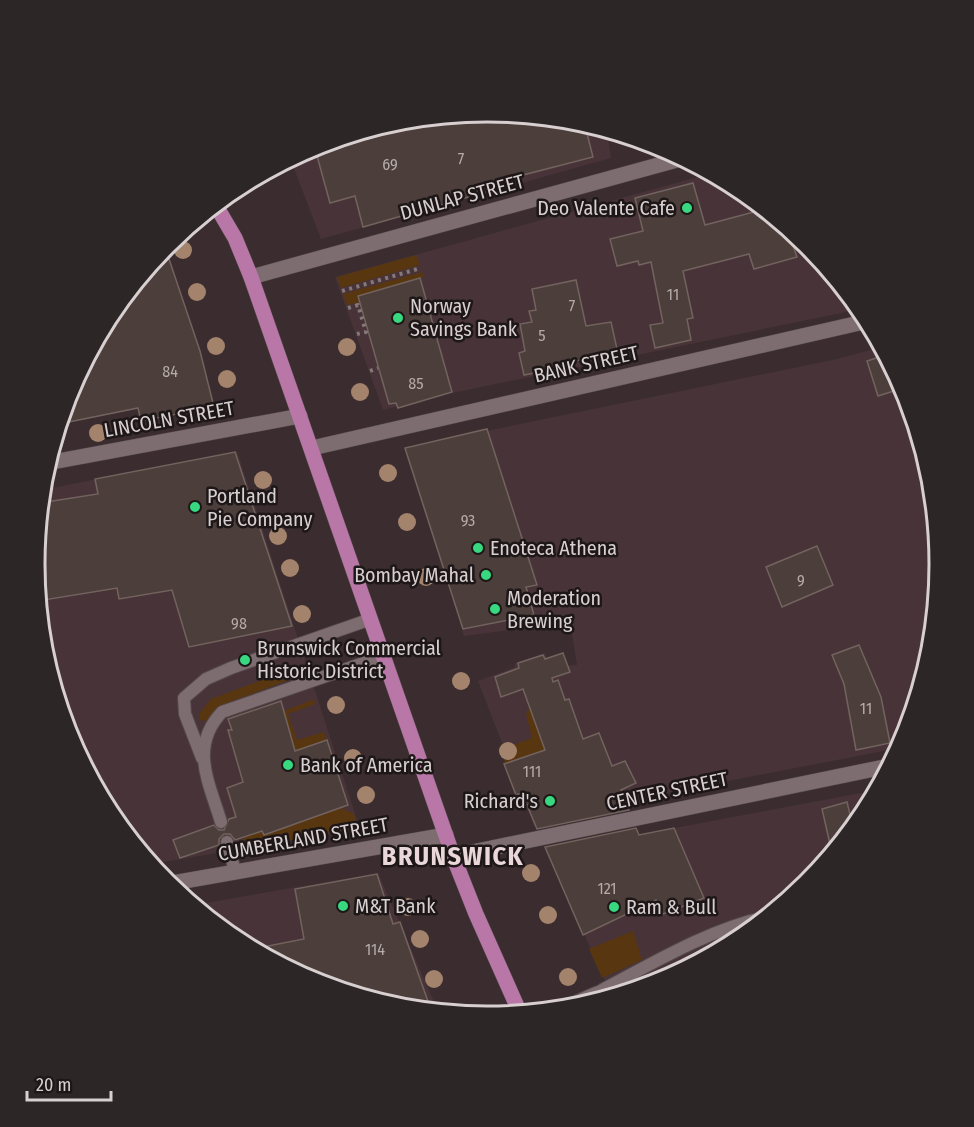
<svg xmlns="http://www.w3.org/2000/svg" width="974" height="1127" font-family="'Fira Sans Condensed',sans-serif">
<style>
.built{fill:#483438}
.green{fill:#583610}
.building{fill:#4c3e3a;stroke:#72635f;stroke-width:1.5}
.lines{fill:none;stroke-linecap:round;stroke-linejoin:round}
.lane-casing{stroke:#54494b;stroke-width:14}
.street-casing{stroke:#54494b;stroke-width:16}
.primary-casing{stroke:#54494b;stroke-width:16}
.path{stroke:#84787a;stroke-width:4;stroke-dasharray:3 4.5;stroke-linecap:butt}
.lane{stroke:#7d6d70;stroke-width:12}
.street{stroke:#7d6d70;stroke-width:15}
.primary{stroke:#b977a7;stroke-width:15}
.tree{fill:#a3836c}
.poi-dot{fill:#38d880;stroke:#1d1718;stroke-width:2}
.labels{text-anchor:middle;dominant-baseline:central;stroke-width:5;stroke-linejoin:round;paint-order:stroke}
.number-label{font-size:16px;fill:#b5abaa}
.street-label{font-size:20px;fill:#d8cfd0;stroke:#1d1718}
.poi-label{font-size:20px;fill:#d8cfd0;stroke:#1d1718;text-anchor:start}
.district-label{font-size:26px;font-weight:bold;letter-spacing:1.5px;fill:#e9d7da;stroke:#1d1718}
.rim{fill:none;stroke:#d8cfd0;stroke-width:3}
</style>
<rect width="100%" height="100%" fill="#3a2c2f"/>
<g class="built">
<path d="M487,111L576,120L607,129L611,158L321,239L290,158L314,145L399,120Z"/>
<path d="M712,173L739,187L807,244L861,309L452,393L383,410L335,277Z"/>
<path d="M882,347L905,391L931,476L939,564L931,652L905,737L899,748L671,792L631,806L534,826L478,681L515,667V663L545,653L550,667L577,665L570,622L464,636L404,448L837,359Z"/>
<path d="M237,451L360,829L151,864L111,815L69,736L43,651L35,563L42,490Z"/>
<path d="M877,790L863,815L807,884L738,940L660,982L612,996L547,852Z"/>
<path d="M378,873L438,1011L398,1007L314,981L235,940L194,905Z"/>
</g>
<g class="green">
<path d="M416,255L420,265L341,288L337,277Z"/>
<path d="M422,272L424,277L358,296L360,302L347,305L343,294Z"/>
<path d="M302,665L305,674L224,704L216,709L206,721L199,720L200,713L211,699Z"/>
<path d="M314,699L315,704L288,714L297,740L324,732L327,740L295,751L282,712Z"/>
<path d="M530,707L547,749L504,764L507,747L532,738L526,714Z"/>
<path d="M341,808L354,814L358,827L247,849L243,837L262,831L264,835Z"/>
<path d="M633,931L642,960L602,978L589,949Z"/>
</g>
<g class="building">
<path d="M487,111L584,122L593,157L492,183L493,190L363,227L355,196L330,203L314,145L399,120Z"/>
<path d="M693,183L705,225L765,209L802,239L792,243L797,257L754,269L749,254L683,271L693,318L687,319L691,340L655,348L650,325L663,323L651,262L639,265L638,261L617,266L610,239L643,231L635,198Z"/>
<path d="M165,247L200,351L214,407L141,421L138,408L59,424L69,390L111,312Z"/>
<path d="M420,278L452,392L398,408L396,403L389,404L358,296Z"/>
<path d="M576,280L586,326L611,322L617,349L607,352V355L563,363L564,367L524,375L519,353L525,351L520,324L532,322L529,311L536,310L532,289Z"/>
<path d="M886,355L902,384L899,385L900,389L878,396L867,361Z"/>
<path d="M487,429L537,585L526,587L534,615L463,629L405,448Z"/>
<path d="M235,452L292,626L189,647L172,590L119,599L117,588L38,601L34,563L40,503L98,494L95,479Z"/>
<path d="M817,546L833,585L782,607L766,567Z"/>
<path d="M859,645L881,697L890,743L856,750L844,684L832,655Z"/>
<path d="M563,653L570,672L552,678L553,682L558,680L565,700L569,699L583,739L599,733L612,766L625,761L636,783L621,790L629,810L537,829L522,793L516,795L504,764L545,750L523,689L501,697L495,677L519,668L518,663L543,655L545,659Z"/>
<path d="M281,701L295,751L327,740L348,805L264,835L262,831L235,840L230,834H224L219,839V845L180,858L173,840L214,825L219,830H224L229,819L236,817L227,788L243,782L228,730H232L228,719Z"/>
<path d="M847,802L853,827L832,853L822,809Z"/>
<path d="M636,828L639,835L674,828L704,898L663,914L656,900L583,935L545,847Z"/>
<path d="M377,874L393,924L400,922L431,1010L398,1007L314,981L253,949L304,939L295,889Z"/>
</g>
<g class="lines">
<defs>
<g id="lane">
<path d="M202,758L185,714L184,698L206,679L231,668L371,619"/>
<path d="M221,822C209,782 189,747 222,712L384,656"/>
<path d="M227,842L235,871"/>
<path d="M602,990C655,962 708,930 766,917"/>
<path d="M561,1009C585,998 609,982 636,989"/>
</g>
<g id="street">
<path d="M251,277L684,158"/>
<path d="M312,448L868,321"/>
<path d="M47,463L300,416"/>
<path d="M453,856L889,766"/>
<path d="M167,884L446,835"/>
</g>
<path id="primary" d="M215,204L235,238L251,277L453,856L476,914L520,1013"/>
</defs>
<use href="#lane" class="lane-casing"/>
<use href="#street" class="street-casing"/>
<use href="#primary" class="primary-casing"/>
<g class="path">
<path d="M342,291L421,268"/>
<path d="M348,308L358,305L366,332L357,334"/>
<path d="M370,371L378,368"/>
</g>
<use href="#lane" class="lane"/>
<use href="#street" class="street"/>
<use href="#primary" class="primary"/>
</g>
<g class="tree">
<circle cx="183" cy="250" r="9"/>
<circle cx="197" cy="292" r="9"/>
<circle cx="216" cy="346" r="9"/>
<circle cx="347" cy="347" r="9"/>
<circle cx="227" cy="379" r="9"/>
<circle cx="360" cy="392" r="9"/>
<circle cx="98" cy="433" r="9"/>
<circle cx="388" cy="473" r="9"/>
<circle cx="263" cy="480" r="9"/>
<circle cx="407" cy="522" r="9"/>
<circle cx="278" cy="536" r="9"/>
<circle cx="290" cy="568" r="9"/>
<circle cx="426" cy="577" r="9"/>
<circle cx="302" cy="614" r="9"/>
<circle cx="461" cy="681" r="9"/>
<circle cx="336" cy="705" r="9"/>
<circle cx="508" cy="751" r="9"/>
<circle cx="353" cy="758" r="9"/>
<circle cx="366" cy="795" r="9"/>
<circle cx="531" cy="873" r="9"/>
<circle cx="408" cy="907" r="9"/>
<circle cx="548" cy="915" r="9"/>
<circle cx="420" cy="939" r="9"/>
<circle cx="568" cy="977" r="9"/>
<circle cx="434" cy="979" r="9"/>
</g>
<g class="poi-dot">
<circle cx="687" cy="208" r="6"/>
<circle cx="398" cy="318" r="6"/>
<circle cx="195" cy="507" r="6"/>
<circle cx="478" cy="548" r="6"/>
<circle cx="486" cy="575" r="6"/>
<circle cx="495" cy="609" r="6"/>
<circle cx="245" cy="660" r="6"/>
<circle cx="288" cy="765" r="6"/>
<circle cx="550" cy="801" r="6"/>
<circle cx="343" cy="906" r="6"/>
<circle cx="614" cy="907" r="6"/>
</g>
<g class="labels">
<g class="number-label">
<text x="461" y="158">7</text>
<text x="390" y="164">69</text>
<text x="673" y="294">11</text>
<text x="572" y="305">7</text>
<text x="542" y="335">5</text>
<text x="170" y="371">84</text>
<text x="416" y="383">85</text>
<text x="468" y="520">93</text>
<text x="801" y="580">9</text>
<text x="239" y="623">98</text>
<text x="866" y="708">11</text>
<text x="532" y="771">111</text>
<text x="607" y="888">121</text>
<text x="375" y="949">114</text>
</g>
<g class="street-label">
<text transform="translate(462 197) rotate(-15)">DUNLAP STREET</text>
<text transform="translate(586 364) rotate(-13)">BANK STREET</text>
<text transform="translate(169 419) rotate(-10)">LINCOLN STREET</text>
<text transform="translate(667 791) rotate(-12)">CENTER STREET</text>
<text transform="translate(303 839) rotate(-10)">CUMBERLAND STREET</text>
</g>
<g class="poi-label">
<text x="675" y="208" text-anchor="end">Deo Valente Cafe</text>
<text x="410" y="306">Norway<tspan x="410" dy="23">Savings Bank</tspan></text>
<text x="207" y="496">Portland<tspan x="207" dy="23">Pie Company</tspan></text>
<text x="490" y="548">Enoteca Athena</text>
<text x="474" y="575" text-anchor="end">Bombay Mahal</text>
<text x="507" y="598">Moderation<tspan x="507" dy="23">Brewing</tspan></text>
<text x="257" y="648">Brunswick Commercial<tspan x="257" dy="23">Historic District</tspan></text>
<text x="300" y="765">Bank of America</text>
<text x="538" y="801" text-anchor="end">Richard's</text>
<text x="355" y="906">M&amp;T Bank</text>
<text x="626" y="907">Ram &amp; Bull</text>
</g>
<g class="district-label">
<text x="453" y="856">BRUNSWICK</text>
</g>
</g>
<path d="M0 0H974V1127H0ZM45 564a442 442 0 1 1 884 0a442 442 0 1 1-884 0Z" fill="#2c2627" fill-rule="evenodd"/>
<path class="rim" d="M45 564a442 442 0 1 1 884 0a442 442 0 1 1-884 0Z"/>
<path d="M27 1091v9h84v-9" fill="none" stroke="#d8cfd0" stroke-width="3"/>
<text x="36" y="1091" font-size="18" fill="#d8cfd0" stroke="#1d1718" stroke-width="4.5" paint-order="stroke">20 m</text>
</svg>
